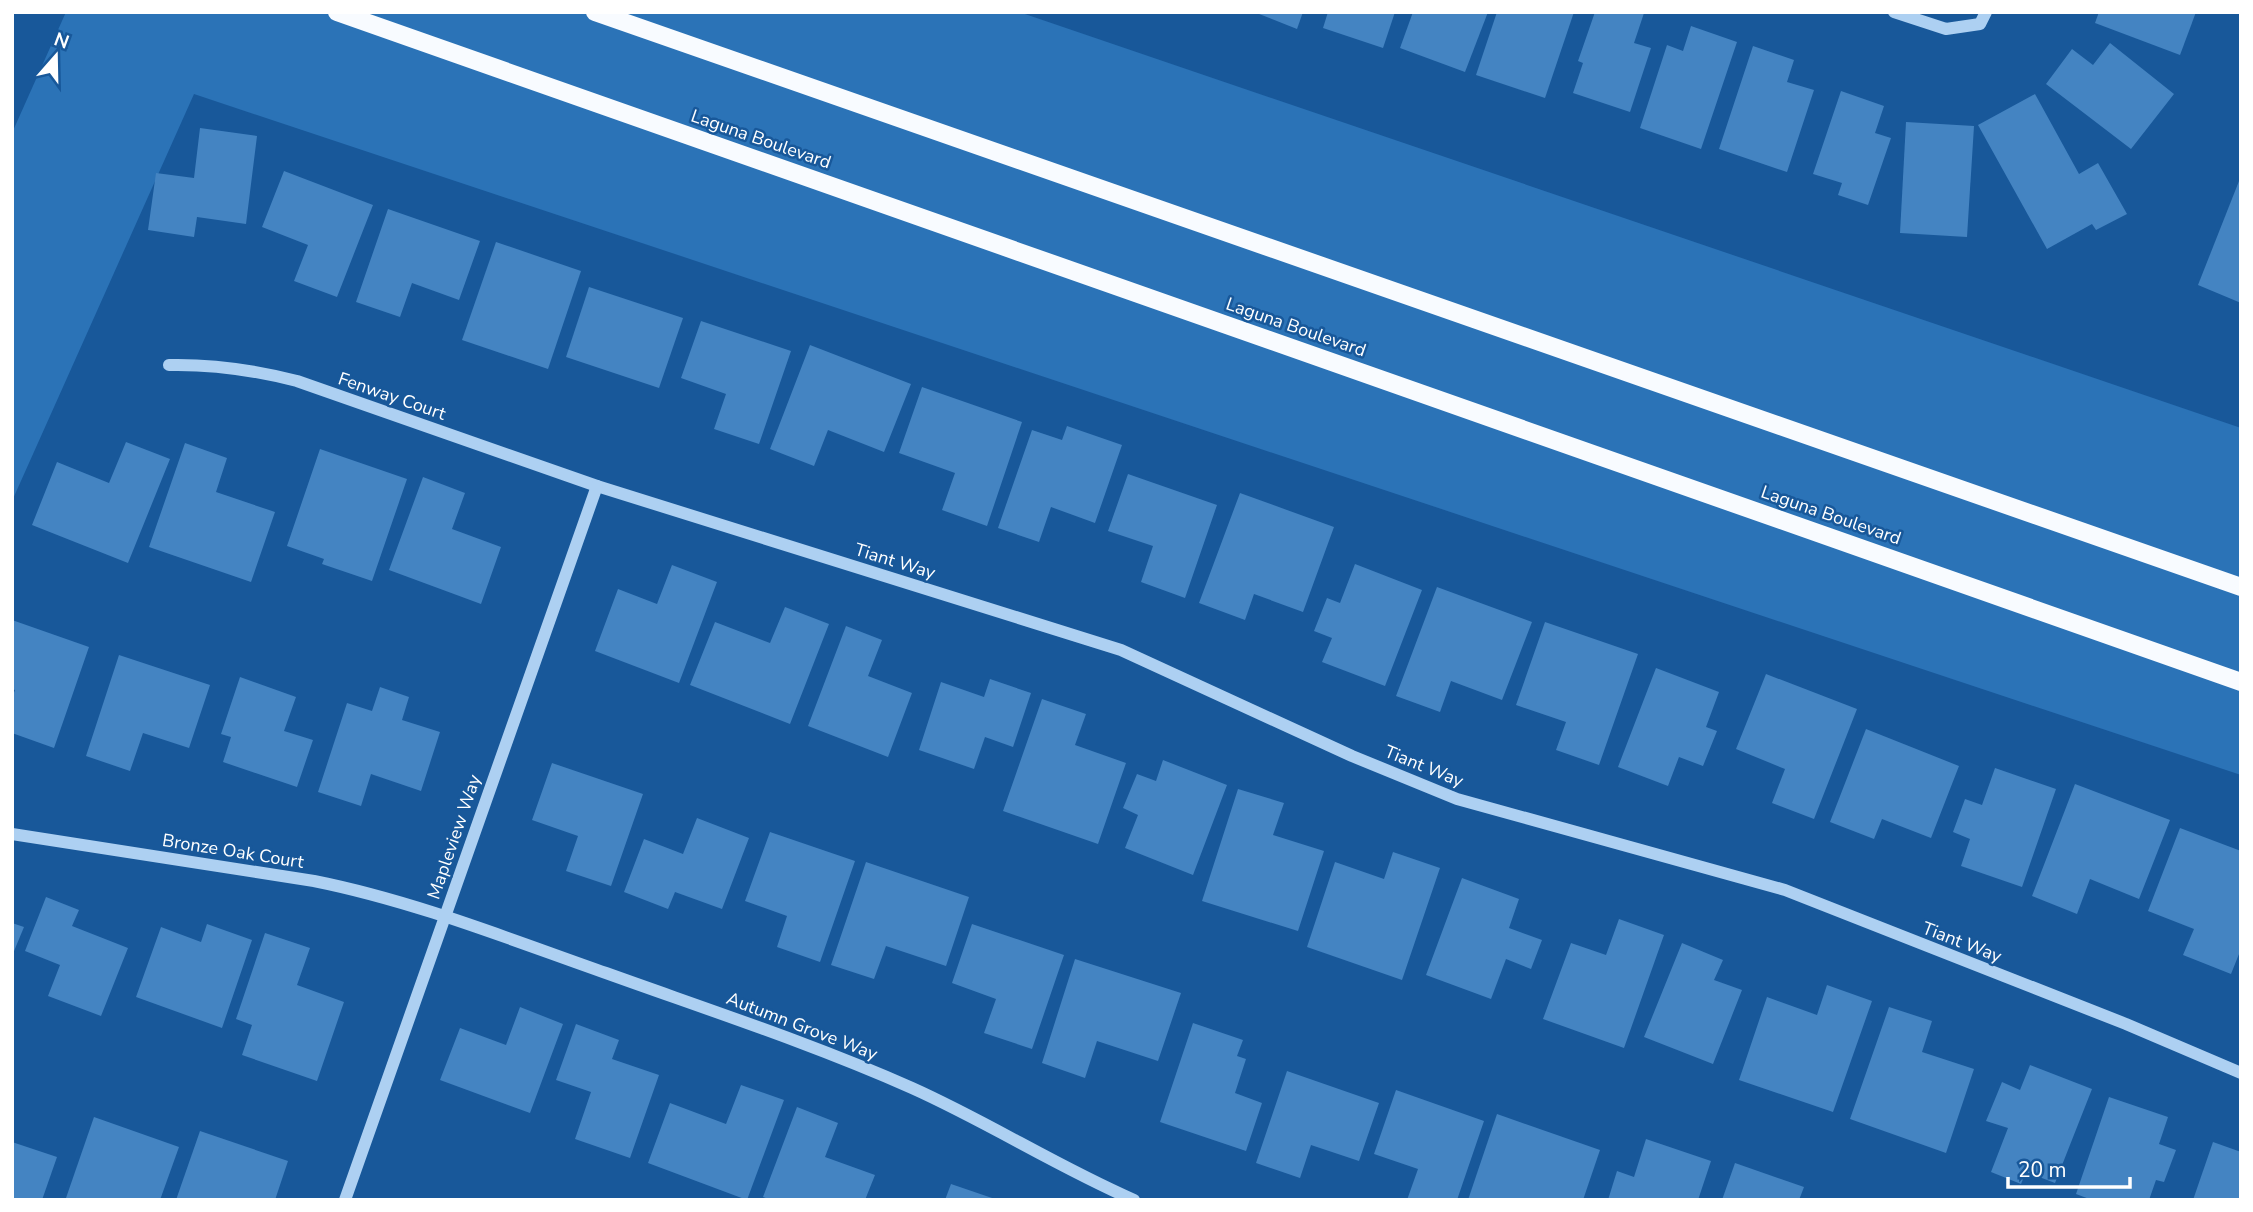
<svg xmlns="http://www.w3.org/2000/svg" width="2253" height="1212" font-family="'Nunito Sans',sans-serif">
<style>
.green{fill:#2b73b7}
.building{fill:#4484c2}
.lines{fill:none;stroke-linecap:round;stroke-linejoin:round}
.minor{stroke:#add0f2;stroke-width:12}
.major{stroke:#f8fbff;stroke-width:18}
.labels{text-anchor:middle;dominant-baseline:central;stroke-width:5;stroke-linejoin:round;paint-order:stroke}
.street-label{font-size:18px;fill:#fff;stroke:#18589a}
</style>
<rect width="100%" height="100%" fill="#18589a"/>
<path class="green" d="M66,12H1019L2241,428V775L194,94L12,501V133Z"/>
<g class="building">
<path d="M1254,12H1303L1297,29Z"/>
<path d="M1328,12H1395L1383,48L1323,28Z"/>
<path d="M1413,12H1488L1465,72L1400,48Z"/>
<path d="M1497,12H1574L1545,98L1476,75Z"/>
<path d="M1595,12L1644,13L1634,43L1651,48L1630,112L1573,93L1583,63L1578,61Z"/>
<path d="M2099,12H2196L2180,55L2095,23Z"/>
<path d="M1691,26L1737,42L1701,149L1640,128L1667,45L1683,51Z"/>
<path d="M2110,43L2174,94L2131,149L2046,84L2072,49L2093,65Z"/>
<path d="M1753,46L1794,60L1787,82L1814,90L1787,172L1719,149Z"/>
<path d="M1841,91L1884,106L1875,133L1891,138L1868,205L1838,195L1842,183L1813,174Z"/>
<path d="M2035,94L2079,174L2098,163L2127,214L2096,230L2092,224L2047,249L1978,125Z"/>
<path d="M1906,122L1974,126L1967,237L1900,233Z"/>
<path d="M200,128L257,136L246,224L197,217L194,237L148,230L156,173L194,178Z"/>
<path d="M284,171L373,205L337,297L294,281L308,245L262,227Z"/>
<path d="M2241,176V303L2198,285Z"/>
<path d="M388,209L480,241L459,300L412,283L400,317L356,302Z"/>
<path d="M496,242L581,271L548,369L462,340Z"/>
<path d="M589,287L683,318L659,388L566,357Z"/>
<path d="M701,321L791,351L759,444L714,429L726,394L681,378Z"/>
<path d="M810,345L911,384L884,452L828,430L814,466L770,449Z"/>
<path d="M922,387L1022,422L987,526L942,510L955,473L899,453Z"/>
<path d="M1067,426L1122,445L1095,523L1051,507L1039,542L998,528L1032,430L1062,440Z"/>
<path d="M126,442L170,459L128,563L32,525L57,462L109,483Z"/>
<path d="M185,443L227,458L216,492L275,512L251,582L149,547Z"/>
<path d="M320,449L407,479L372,581L322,564L324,559L287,546Z"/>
<path d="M1128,474L1217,505L1185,598L1141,582L1153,546L1108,531Z"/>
<path d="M423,477L465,493L452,529L501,547L481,604L389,570Z"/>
<path d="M1240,493L1334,527L1303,612L1254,594L1245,620L1199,603Z"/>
<path d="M1355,564L1422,590L1385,686L1322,662L1332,638L1314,631L1327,598L1340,603Z"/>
<path d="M672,565L717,582L679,683L595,651L618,589L657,604Z"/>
<path d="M1437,587L1532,622L1502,700L1451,681L1440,712L1396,696Z"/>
<path d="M785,607L829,624L790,724L690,685L715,622L770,643Z"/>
<path d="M12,620L89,647L54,748L12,733V698L15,690L12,689Z"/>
<path d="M1545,622L1638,654L1599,765L1556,750L1566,722L1516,705Z"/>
<path d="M846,626L882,640L868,676L912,693L888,757L808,726Z"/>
<path d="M119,655L210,685L189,748L143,733L130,771L86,756Z"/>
<path d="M1656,668L1719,692L1706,727L1717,731L1703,766L1679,757L1668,786L1618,767Z"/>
<path d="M1766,674L1857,709L1814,819L1772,803L1785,769L1736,749Z"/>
<path d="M240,677L296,697L284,731L313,740L297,787L223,762L231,737L221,734Z"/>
<path d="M990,679L1031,693L1013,747L985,737L974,769L919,750L941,682L984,697Z"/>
<path d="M380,687L409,697L402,720L440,732L421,791L371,774L361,806L318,792L347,703L372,711Z"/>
<path d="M1042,699L1086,714L1075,745L1126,763L1098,844L1003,811Z"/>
<path d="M1866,729L1959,766L1931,838L1882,819L1874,839L1830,822Z"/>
<path d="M1163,760L1227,785L1193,875L1125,848L1138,815L1123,808L1137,774L1156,781Z"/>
<path d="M552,763L643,794L611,886L566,871L578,836L532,820Z"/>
<path d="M1995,768L2056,789L2022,887L1961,866L1970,839L1953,832L1965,799L1982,805Z"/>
<path d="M2075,784L2170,820L2139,899L2090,879L2077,914L2032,896Z"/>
<path d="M1238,789L1284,803L1273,835L1324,851L1298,931L1202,901Z"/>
<path d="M697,818L749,838L722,909L675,892L668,909L624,892L644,839L683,854Z"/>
<path d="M2180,828L2241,851V949L2231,974L2183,955L2194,929L2148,911Z"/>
<path d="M770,832L855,861L820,962L777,947L787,916L745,901Z"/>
<path d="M1393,852L1440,868L1402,980L1307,947L1335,862L1384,879Z"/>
<path d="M866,862L969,897L946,966L886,946L874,979L831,965Z"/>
<path d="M1462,878L1519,899L1509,928L1542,940L1531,969L1506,959L1491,999L1426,975Z"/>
<path d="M46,897L79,910L72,926L128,948L101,1016L48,996L60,965L25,951Z"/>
<path d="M1619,919L1664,935L1624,1048L1543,1019L1571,943L1606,955Z"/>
<path d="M12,923L24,927L12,956Z"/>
<path d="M207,924L252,940L222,1028L136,997L161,927L201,942Z"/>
<path d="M972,924L1064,955L1032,1049L984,1033L996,999L952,983Z"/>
<path d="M265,933L310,948L297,985L344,1002L317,1081L242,1055L252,1025L236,1019Z"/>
<path d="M1682,943L1723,960L1714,980L1742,990L1713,1064L1644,1037Z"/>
<path d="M1075,959L1181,993L1158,1061L1097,1041L1085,1078L1042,1063Z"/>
<path d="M1827,985L1872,1001L1833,1112L1739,1080L1767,997L1817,1015Z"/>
<path d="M520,1007L563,1024L530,1113L440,1080L460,1028L506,1045Z"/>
<path d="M1889,1007L1932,1021L1922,1052L1974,1069L1946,1153L1850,1119Z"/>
<path d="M1193,1023L1243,1040L1237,1056L1246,1059L1235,1093L1262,1103L1246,1151L1160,1122Z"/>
<path d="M576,1024L619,1040L612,1059L659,1075L630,1158L575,1139L591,1092L556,1080Z"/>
<path d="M2030,1065L2092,1089L2055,1183L2026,1172L2021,1184L1991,1172L2008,1128L1986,1121L2002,1082L2020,1090Z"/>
<path d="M1287,1071L1379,1103L1359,1161L1311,1145L1300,1178L1256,1163Z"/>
<path d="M741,1085L784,1100L747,1200L648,1163L670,1103L726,1124Z"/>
<path d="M1396,1090L1484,1121L1457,1200H1407L1418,1169L1374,1154Z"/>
<path d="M2109,1097L2168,1117L2159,1144L2176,1150L2164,1182L2156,1180L2149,1200H2092L2076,1194Z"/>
<path d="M797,1107L838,1123L825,1157L875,1175L865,1200H771L763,1197Z"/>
<path d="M1497,1114L1600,1150L1583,1200H1468Z"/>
<path d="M94,1117L179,1147L160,1200H71L66,1198Z"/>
<path d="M200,1131L288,1161L275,1200H176Z"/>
<path d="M1646,1139L1711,1161L1698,1200H1608L1617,1171L1634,1177Z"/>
<path d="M12,1142L57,1157L42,1200H12Z"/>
<path d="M2213,1142L2241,1152V1200H2193Z"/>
<path d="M1735,1163L1804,1187L1799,1200H1722Z"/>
<path d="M951,1184L995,1199V1200H945Z"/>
</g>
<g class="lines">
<g class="minor">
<path d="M1894,12L1946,29L1980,24L1986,12"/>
<path d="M169,365C214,364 254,370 297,381L597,486L1121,650L1352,756L1457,799L1785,890L2126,1024L2241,1073"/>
<path d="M12,834L314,881C414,901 509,939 606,973C709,1010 813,1044 912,1088C988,1122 1058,1167 1134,1200"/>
<path d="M345,1200L597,486"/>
</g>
<g class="major">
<path d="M337,12L2241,682"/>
<path d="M595,12L2241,587"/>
</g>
</g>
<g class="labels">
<g class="street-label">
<text transform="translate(761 139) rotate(19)">Laguna Boulevard</text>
<text transform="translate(1296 327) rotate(19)">Laguna Boulevard</text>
<text transform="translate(392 396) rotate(19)">Fenway Court</text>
<text transform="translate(1831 515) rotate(19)">Laguna Boulevard</text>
<text transform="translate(895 561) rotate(17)">Tiant Way</text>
<text transform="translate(1424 766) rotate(22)">Tiant Way</text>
<text transform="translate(454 837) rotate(-71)">Mapleview Way</text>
<text transform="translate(233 851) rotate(9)">Bronze Oak Court</text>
<text transform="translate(1962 942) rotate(21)">Tiant Way</text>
<text transform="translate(802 1026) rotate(21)">Autumn Grove Way</text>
</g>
</g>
<rect width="2253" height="1212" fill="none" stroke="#ffffff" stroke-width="28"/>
<g transform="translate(56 56) rotate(20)" stroke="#18589a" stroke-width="5" paint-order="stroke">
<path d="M0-5L12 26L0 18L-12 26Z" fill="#ffffff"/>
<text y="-10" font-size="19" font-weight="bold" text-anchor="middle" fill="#ffffff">N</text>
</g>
<path d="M2008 1177v10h122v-10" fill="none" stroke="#ffffff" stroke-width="3.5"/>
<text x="2018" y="1177" font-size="21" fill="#ffffff" stroke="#18589a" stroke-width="5" paint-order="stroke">20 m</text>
</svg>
